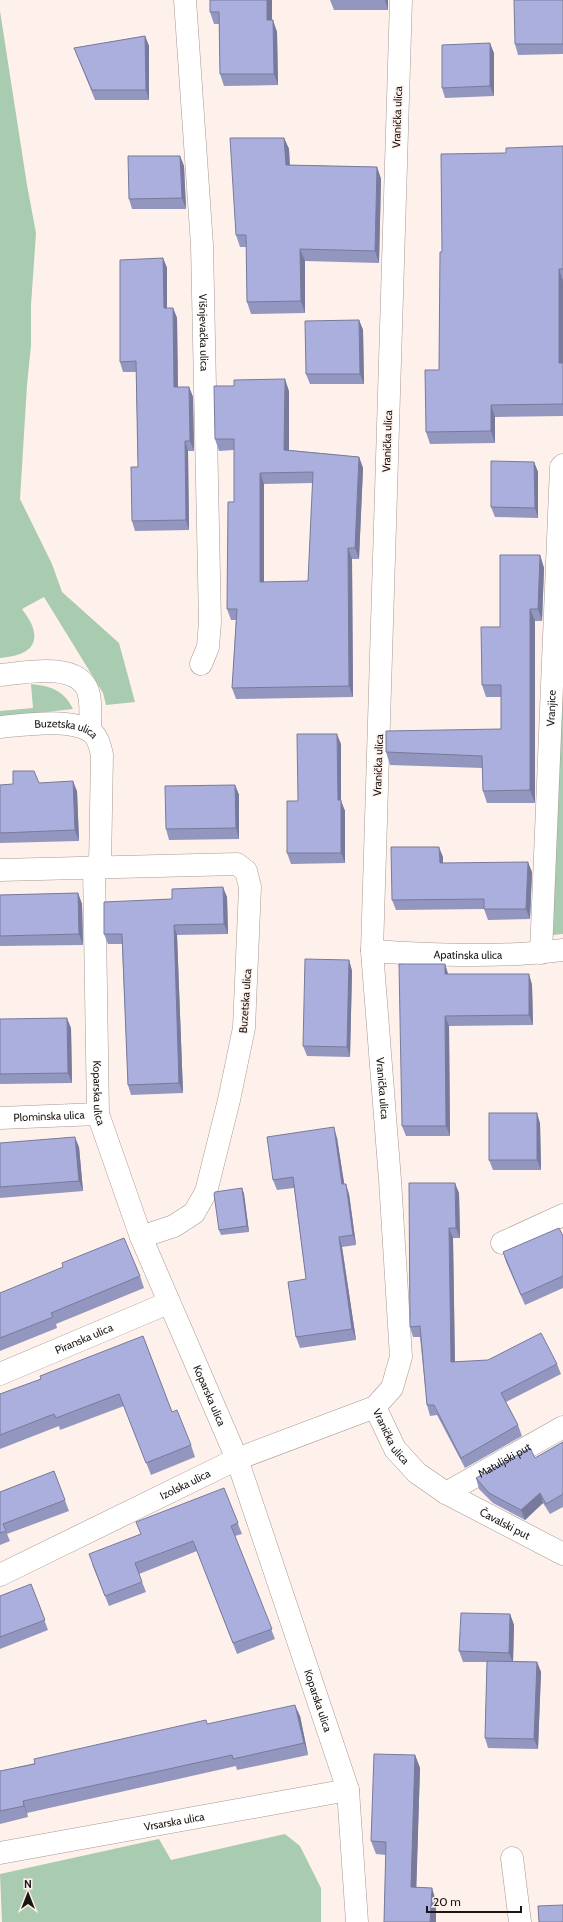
<svg xmlns="http://www.w3.org/2000/svg" width="563" height="1922" font-family="Cabin,sans-serif">
<style>
.green{fill:#a9cbb0}
.lines{fill:none;stroke-linecap:round;stroke-linejoin:round}
.minor-casing{stroke:#a69993;stroke-width:23}
.minor{stroke:#fff;stroke-width:22}
.wall{fill:#9396bf;fill-rule:evenodd}
.shaded-wall{fill:#787a9b}
.building{fill:#abafde;stroke:#787a9b;fill-rule:evenodd}
.labels{text-anchor:middle;dominant-baseline:central;stroke-width:3;stroke-linejoin:round;paint-order:stroke}
.street-label{font-size:11px;fill:#1a1613;stroke:#fef0ea}
</style>
<rect width="100%" height="100%" fill="#fef0ea"/>
<g class="green">
<path d="M0,11L27,185L36,233L31,305V345L27,385L20,499L52,564L62,592L119,643L135,702L106,705L103,693L44,597L22,609C26,615 31,621 33,628C40,652 17,656 0,658Z"/>
<path d="M563,623V934L553,935Z"/>
<path d="M31,684C50,686 64,690 73,709L0,717V711L33,708Z"/>
<path d="M285,1834L300,1846L321,1888V1922H2L0,1874L159,1839L171,1860Z"/>
</g>
<g class="lines">
<defs>
<g id="minor">
<path id="s1" d="M185,0L202,245L210,622L208,647L201,664"/>
<path id="s2" d="M401,0L372,951L390,1180L401,1357L392,1388L375,1407L395,1449L417,1473L446,1493L563,1554"/>
<path d="M0,675C24,673 77,661 88,691C92,703 90,719 90,731"/>
<path id="s3" d="M0,727C24,725 69,718 90,731C98,736 100,746 102,755L100,866"/>
<path id="s4" d="M94,866L98,1114L141,1237L237,1459L348,1790L357,1922"/>
<path d="M0,870L237,864L246,871L250,887L244,1028L229,1100L206,1192L194,1213L174,1226L141,1237"/>
<path id="s5" d="M372,951C434,955 502,958 563,950"/>
<path id="s6" d="M541,953L561,467L563,465"/>
<path id="s7" d="M0,1118L98,1114"/>
<path d="M502,1243L563,1215"/>
<path id="s8" d="M0,1374L168,1303"/>
<path id="s9" d="M446,1493L563,1427"/>
<path id="s10" d="M0,1575L237,1459L375,1407"/>
<path id="s11" d="M0,1853L348,1790"/>
<path d="M512,1858L520,1922"/>
</g>
</defs>
<use href="#minor" class="minor-casing"/>
<use href="#minor" class="minor"/>
</g>
<g class="wall">
<path d="M272,0V20L277,32L278,85L224,86L220,74L219,24H214L210,12Z"/>
<path d="M330,0H388V10H334Z"/>
<path d="M563,0V54L518,55L515,44Z"/>
<path d="M145,36L149,46V100H95L74,48Z"/>
<path d="M494,53V96L445,98L442,88Z"/>
<path d="M284,138L289,149L290,165L377,167L381,179L379,263L305,261V313L251,314L247,302L246,247H240L236,235Z"/>
<path d="M563,146V416L495,417V443L430,444L426,432L439,370L442,252L506,153Z"/>
<path d="M180,156L184,166L186,209H132L129,199Z"/>
<path d="M163,258L167,268V308H173L177,318L178,387H189L193,397L194,451H188L189,530L135,531L132,521L138,467L136,372H123L120,362Z"/>
<path d="M359,320L363,330L364,384H310L306,374Z"/>
<path d="M289,391V450L359,457L363,468L359,559H352L353,697L236,699L232,688L236,620H231L227,609L234,502V450L219,451L215,439ZM313,483L308,581L264,582V484Z"/>
<path d="M534,462L538,472V518L495,517L491,507Z"/>
<path d="M540,555L544,568L542,621H535V803H487L483,791L482,768L390,765L386,752L501,729V697H486L482,685L500,627Z"/>
<path d="M341,744V801L345,811V863L291,864L287,853L298,801Z"/>
<path d="M39,783L77,791L79,841L0,843V785Z"/>
<path d="M235,785L239,795V839L169,840L166,829Z"/>
<path d="M443,857V863L532,872L530,919L488,920L484,909L396,910L392,900Z"/>
<path d="M78,893L82,904L83,945L0,946V895Z"/>
<path d="M227,897L228,934L177,935L183,1093L131,1095L128,1085L122,944H108L104,934Z"/>
<path d="M349,960L352,971L350,1057L307,1056L303,1046Z"/>
<path d="M445,964L448,974H529L532,985L533,1025L449,1026L450,1136H406L402,1126Z"/>
<path d="M0,1019L71,1028L72,1083L0,1084Z"/>
<path d="M540,1123L541,1170H493L489,1160Z"/>
<path d="M337,1138L344,1184L349,1194L356,1245L342,1247L356,1340L300,1348L296,1337L306,1279L294,1188L277,1190L273,1180Z"/>
<path d="M0,1143L79,1147L83,1191L0,1198Z"/>
<path d="M242,1188L244,1194L249,1232L221,1235L219,1230Z"/>
<path d="M459,1193L460,1238H453L455,1362L557,1364L561,1374L506,1402L518,1425L522,1436L465,1468L437,1415L430,1416L427,1405L420,1337H413L410,1327Z"/>
<path d="M563,1236V1288L525,1305L506,1262L503,1252Z"/>
<path d="M140,1276L144,1288L56,1324L57,1328L0,1351V1293Z"/>
<path d="M143,1336L172,1412L191,1445L195,1457L151,1475L124,1406L60,1430L59,1426L0,1449V1394L41,1379Z"/>
<path d="M563,1442V1507L550,1514L543,1503L525,1520L493,1503L479,1489L476,1478L535,1458Z"/>
<path d="M54,1471L69,1511L7,1534L10,1541L0,1545V1492Z"/>
<path d="M224,1488L242,1534L235,1536L275,1639L237,1654L197,1551L139,1574L146,1592L109,1606L92,1564L140,1534Z"/>
<path d="M31,1584L48,1630L0,1649V1596Z"/>
<path d="M510,1614L514,1625L513,1661L537,1662L541,1672L538,1749L488,1748L485,1738L487,1662H463L459,1651Z"/>
<path d="M300,1716L308,1755L237,1770L236,1766L27,1813L28,1817L0,1824V1771L207,1724Z"/>
<path d="M415,1755L420,1768L416,1887L436,1901V1922H384L386,1855L376,1854L371,1841Z"/>
</g>
<g class="shaded-wall">
<path d="M267,0H272V32L267,20Z"/>
<path d="M385,0H388V10Z"/>
<path d="M273,20L277,32L278,85L274,74Z"/>
<path d="M145,36L149,46V100L146,90Z"/>
<path d="M490,43L494,53V96L490,86Z"/>
<path d="M284,138L289,149L290,177L286,165Z"/>
<path d="M180,156L184,166L186,209L182,198Z"/>
<path d="M377,167L381,179L379,263L375,251Z"/>
<path d="M300,249L305,261V313L301,301Z"/>
<path d="M163,258L167,268V318L164,308Z"/>
<path d="M559,269L563,281V372L559,363Z"/>
<path d="M173,308L177,318L178,397L174,387Z"/>
<path d="M359,320L363,330L364,384L360,374Z"/>
<path d="M285,379L289,391V461L284,450Z"/>
<path d="M189,387L193,397L194,451L190,441Z"/>
<path d="M491,405L495,417V443L491,431Z"/>
<path d="M185,441L188,451L189,530L186,520Z"/>
<path d="M359,457L363,468L359,559L355,548Z"/>
<path d="M534,462L538,472V518L535,508Z"/>
<path d="M260,473L264,484V593L260,582Z"/>
<path d="M348,548L352,559L353,697L349,686Z"/>
<path d="M540,555L544,568L542,621L538,609Z"/>
<path d="M530,609L535,621V803L530,790Z"/>
<path d="M337,734L341,744V801L345,811V863L341,853L338,800Z"/>
<path d="M73,781L77,791L79,841L75,830Z"/>
<path d="M235,785L239,795V839L236,828Z"/>
<path d="M439,847L443,857V873L440,863Z"/>
<path d="M528,862L532,872L530,919L526,909Z"/>
<path d="M223,887L227,897L228,934L224,924Z"/>
<path d="M78,893L82,904L83,945L79,934Z"/>
<path d="M174,925L177,935L183,1093L179,1083Z"/>
<path d="M349,960L352,971L350,1057L347,1047Z"/>
<path d="M445,964L448,974V985L445,974Z"/>
<path d="M529,974L532,985L533,1025L529,1015Z"/>
<path d="M445,1016L449,1026L450,1136L446,1126Z"/>
<path d="M67,1018L71,1028L72,1083L68,1073Z"/>
<path d="M537,1113L540,1123L541,1170L537,1160Z"/>
<path d="M334,1127L337,1138L346,1195L342,1184Z"/>
<path d="M75,1137L79,1147L83,1191L79,1181Z"/>
<path d="M455,1183L459,1193L460,1238L456,1228Z"/>
<path d="M346,1184L349,1194L356,1245L353,1235Z"/>
<path d="M242,1188L244,1194L249,1232L247,1226Z"/>
<path d="M449,1228L453,1238L455,1372L451,1362Z"/>
<path d="M339,1237L342,1247L356,1340L352,1329Z"/>
<path d="M540,1493L543,1503L525,1520L521,1510Z"/>
<path d="M510,1614L514,1625L513,1663L509,1653Z"/>
<path d="M537,1662L541,1672L538,1749L534,1739Z"/>
<path d="M295,1705L300,1716L308,1755L304,1743Z"/>
<path d="M415,1755L420,1768L416,1900L411,1887Z"/>
<path d="M23,1801L27,1813L28,1817L24,1806Z"/>
<path d="M432,1888L436,1901V1922H430Z"/>
</g>
<g class="building">
<path d="M210,0H267V20H273L274,74H220L219,12H210Z"/>
<path d="M514,0H563V44H515Z"/>
<path d="M145,36L146,90H92L74,48Z"/>
<path d="M490,43V86L442,88V45Z"/>
<path d="M230,138H284L286,165L377,167L375,251L300,249L301,301L247,302L246,235H236Z"/>
<path d="M563,146V269H559V363H563V404L491,405V431L426,432L425,370H439L440,252H442L441,154L506,153V148Z"/>
<path d="M128,156H180L182,198L129,199Z"/>
<path d="M163,258L164,308H173L174,387H189L190,441H185L186,520L132,521L131,467H138L136,361L120,362V260Z"/>
<path d="M359,320L360,374H306L305,321Z"/>
<path d="M285,379L284,450L359,457L355,548H348L349,686L232,688L237,609H227L228,502H234V439H215L214,386H234V380ZM313,472L308,581L260,582V473Z"/>
<path d="M491,461L534,462L535,508L491,507Z"/>
<path d="M500,555H540L538,609H530V790L483,791L482,756L386,752V731L501,729V685H482L481,627H500Z"/>
<path d="M297,734H337L338,800H341V853H287V801H298Z"/>
<path d="M13,771H34L39,783L73,781L75,830L0,833V785L13,784Z"/>
<path d="M235,785L236,828L166,829L165,786Z"/>
<path d="M391,847H439L440,863L528,862L526,909H484V899L392,900Z"/>
<path d="M223,887L224,924L174,925L179,1083L128,1085L122,934H104V902L172,899V889Z"/>
<path d="M78,893L79,934L0,936V895Z"/>
<path d="M305,959L349,960L347,1047L303,1046Z"/>
<path d="M399,964H445V974H529V1015L445,1016L446,1126H402Z"/>
<path d="M67,1018L68,1073L0,1074V1019Z"/>
<rect x="489" y="1113" width="48" height="47"/>
<path d="M334,1127L342,1184H346L353,1235L339,1237L352,1329L296,1337L288,1282L306,1279L293,1177L273,1180L267,1137Z"/>
<path d="M75,1137L79,1181L0,1187V1143Z"/>
<path d="M409,1183H455L456,1228H449L451,1362L488,1360L541,1333L557,1364L501,1393L518,1425L461,1458L434,1405H427L420,1326L410,1327Z"/>
<path d="M242,1188L247,1226L219,1230L214,1194L215,1192Z"/>
<path d="M559,1228L563,1236V1276L521,1295L503,1252Z"/>
<path d="M124,1238L140,1276L51,1313L53,1317L0,1338V1293L63,1267L62,1263Z"/>
<path d="M143,1336L172,1412L177,1410L191,1445L146,1463L119,1394L56,1418L54,1414L0,1435V1394L41,1379L40,1376Z"/>
<path d="M563,1442V1494L546,1504L540,1493L521,1510L489,1493L476,1478L530,1448L535,1458Z"/>
<path d="M54,1471L65,1500L3,1524L6,1531L0,1533V1492Z"/>
<path d="M224,1488L238,1523L231,1526L272,1629L233,1643L193,1541L135,1563L142,1582L105,1596L89,1554L141,1534L136,1522Z"/>
<path d="M31,1584L45,1620L0,1637V1596Z"/>
<path d="M461,1613L510,1614L509,1653L459,1651Z"/>
<path d="M487,1661L537,1662L534,1739L485,1738Z"/>
<path d="M295,1705L304,1743L233,1759L232,1755L23,1801L24,1806L0,1811V1771L35,1764L34,1759L135,1736L206,1720L207,1724Z"/>
<path d="M374,1754L415,1755L411,1887L432,1888L430,1922H384L386,1842L371,1841Z"/>
<path d="M563,1905V1922H539L538,1906Z"/>
</g>
<g class="labels">
<g class="street-label">
<text transform="translate(397 117) rotate(-88)">Vranička ulica</text>
<text stroke="none"><textPath href="#s1" startOffset="333">Višnjevačka ulica</textPath></text>
<text transform="translate(387 441) rotate(-88)">Vranička ulica</text>
<text stroke="none"><textPath href="#s6" startOffset="245">Vranjice</textPath></text>
<text stroke="none"><textPath href="#s3" startOffset="67">Buzetska ulica</textPath></text>
<text transform="translate(378 765) rotate(-88)">Vranička ulica</text>
<text stroke="none"><textPath href="#s5" startOffset="96">Apatinska ulica</textPath></text>
<text transform="translate(245 1001) rotate(-86)">Buzetska ulica</text>
<text stroke="none"><textPath href="#s2" startOffset="1089">Vranička ulica</textPath></text>
<text stroke="none"><textPath href="#s4" startOffset="227">Koparska ulica</textPath></text>
<text stroke="none"><textPath href="#s7" startOffset="49">Plominska ulica</textPath></text>
<text stroke="none"><textPath href="#s8" startOffset="91">Piranska ulica</textPath></text>
<text stroke="none"><textPath href="#s4" startOffset="551">Koparska ulica</textPath></text>
<text stroke="none"><textPath href="#s2" startOffset="1450">Vranička ulica</textPath></text>
<text stroke="none"><textPath href="#s9" startOffset="67">Matuljski put</textPath></text>
<text stroke="none"><textPath href="#s10" startOffset="206">Izolska ulica</textPath></text>
<text stroke="none"><textPath href="#s2" startOffset="1597">Čavalski put</textPath></text>
<text stroke="none"><textPath href="#s4" startOffset="875">Koparska ulica</textPath></text>
<text stroke="none"><textPath href="#s11" startOffset="177">Vrsarska ulica</textPath></text>
</g>
</g>
<g transform="translate(28 1894)" stroke="#fef0ea" stroke-width="3" paint-order="stroke">
<path d="M0-3L7 15L0 10L-7 15Z" fill="#1a1613"/>
<text y="-6" font-size="11" font-weight="bold" text-anchor="middle" fill="#1a1613">N</text>
</g>
<path d="M427 1906v6h94v-6" fill="none" stroke="#1a1613" stroke-width="2"/>
<text x="433" y="1906" font-size="12" fill="#1a1613" stroke="#fef0ea" stroke-width="3" paint-order="stroke">20 m</text>
</svg>
